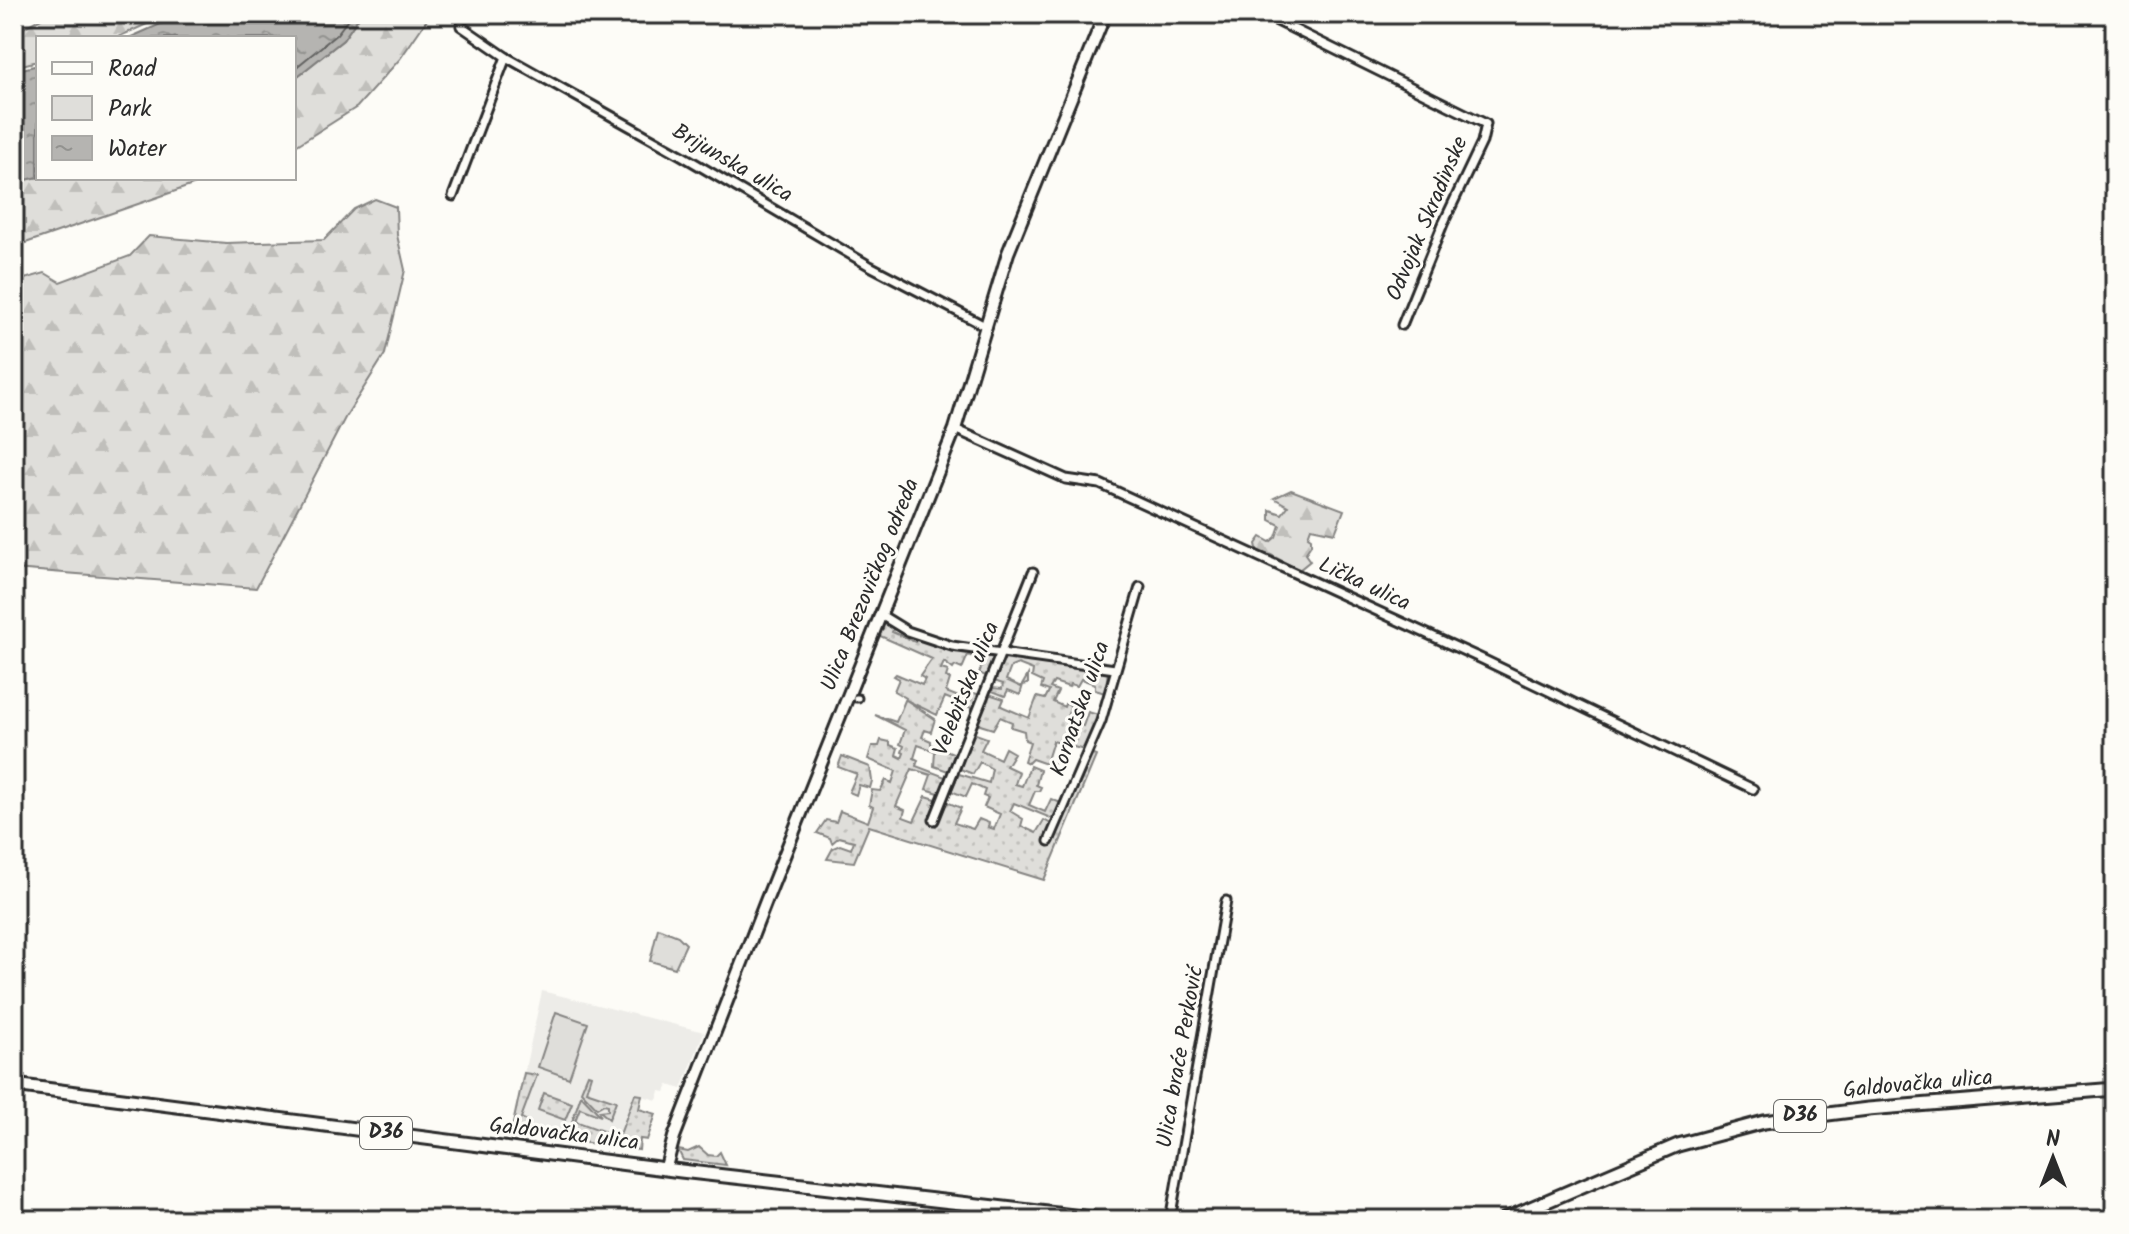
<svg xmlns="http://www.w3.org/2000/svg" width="2129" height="1234" font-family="Kalam,sans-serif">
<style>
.built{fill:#edece8}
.green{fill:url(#green-dots);stroke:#858482;stroke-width:2}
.forest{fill:url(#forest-firs);stroke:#858482;stroke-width:2}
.pitch{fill:#dfdeda;stroke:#858482;stroke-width:2}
.water{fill:url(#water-ripples);stroke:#7e7d7b;stroke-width:2}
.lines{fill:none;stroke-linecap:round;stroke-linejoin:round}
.shore{stroke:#626261;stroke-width:2}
.pedestrian-casing{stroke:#2b2b2b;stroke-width:11}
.minor-casing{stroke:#2b2b2b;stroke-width:13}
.secondary-casing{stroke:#2b2b2b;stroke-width:16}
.primary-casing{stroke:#2b2b2b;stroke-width:17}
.pedestrian{stroke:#fdfcf7;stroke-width:5}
.minor{stroke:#fdfcf7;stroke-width:7}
.secondary{stroke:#fdfcf7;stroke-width:10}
.primary{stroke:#fdfcf7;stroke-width:11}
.labels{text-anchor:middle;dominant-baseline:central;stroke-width:6;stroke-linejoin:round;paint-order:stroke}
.shield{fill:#fdfcf7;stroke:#6a6a68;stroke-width:2}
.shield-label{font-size:20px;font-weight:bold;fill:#2b2b2b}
.street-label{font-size:22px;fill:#2b2b2b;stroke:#fdfcf7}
</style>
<defs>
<pattern id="green-dots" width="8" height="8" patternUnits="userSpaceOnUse" patternTransform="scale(2)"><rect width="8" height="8" fill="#dfdeda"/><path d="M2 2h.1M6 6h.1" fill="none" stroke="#c0bfbb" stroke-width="1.8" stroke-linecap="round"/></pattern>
<pattern id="forest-firs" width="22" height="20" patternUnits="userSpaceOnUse" patternTransform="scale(2)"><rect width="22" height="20" fill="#dfdeda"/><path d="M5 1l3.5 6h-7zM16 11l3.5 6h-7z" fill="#c0bfbb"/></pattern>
<pattern id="water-ripples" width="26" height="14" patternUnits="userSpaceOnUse" patternTransform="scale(2)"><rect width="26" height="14" fill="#b5b4b1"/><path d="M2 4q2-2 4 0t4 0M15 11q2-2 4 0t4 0" fill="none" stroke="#939390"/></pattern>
</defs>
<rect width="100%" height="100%" fill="#fdfcf7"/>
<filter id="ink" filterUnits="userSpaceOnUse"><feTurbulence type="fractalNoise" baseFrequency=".0125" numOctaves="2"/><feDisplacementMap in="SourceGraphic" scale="16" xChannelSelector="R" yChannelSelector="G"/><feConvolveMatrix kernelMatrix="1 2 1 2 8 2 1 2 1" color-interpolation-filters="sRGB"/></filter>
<g filter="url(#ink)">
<path class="built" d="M542,991L704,1032L682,1089L668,1085L665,1092L660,1091L657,1100L642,1096L625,1147L511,1133Z"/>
<g class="green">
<path d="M885,623L894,627L892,632L915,642L919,636L991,654L995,659L988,677L979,673L984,661L968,655L962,669L955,666L953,669L944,662L941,669L948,671L946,677L950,679L946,692L966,700L970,692L981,695L976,710L945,697L937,715L906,700L935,719L931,732L925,730L922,737L931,741V744L958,755L951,772L934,766L935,751L918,745L914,758L918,760L916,766L948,778L942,794L926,789L931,775L912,769L896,806L905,810L903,817L914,821L926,796L939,800L930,821L936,826L947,802L961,808L954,823L973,829L979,819L989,823L988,827L994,829L1000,814L984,807L988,798L983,796L985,790L972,784L966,797L951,791L959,774L989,783L992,769L980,762L973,774L960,769L973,733L987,738L981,750L1000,759L1005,748L1014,753L1006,766L1019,772L1015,784L1022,786L1030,766L1040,770L1036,785L1041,787L1039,791H1035L1029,805L1045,812L1051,799L1061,803L1053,819L1014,803L1010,811L1023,819L1021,826L1036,833L1044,820L1051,824L1046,837L1051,839L1090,754L1096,756L1044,880L869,826L854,862L827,859L833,848L840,845L851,849L854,841L839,837L832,843L830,838L817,833L826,820L836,822L840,811L868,822L873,807L869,805L872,790L880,791L886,780L892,783L896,771L868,759L872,746H879L881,740L890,742V745L898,748L896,755L902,758L904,753L902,752L904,746L900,744L905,730L875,715L896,722L906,698L894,691L899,679L894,676L896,674L922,685L925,679L920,676L932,659L878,635Z"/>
<path d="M1006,657L1108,672L1105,693L1095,690V684L1081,679L1077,686L1070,684L1069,687L1054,682L1050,688L1058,691L1053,702L1064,707L1065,704L1071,705L1066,720L1083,726L1088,712L1098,715L1084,750L1053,741L1047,760L1053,763L1052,766L1032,759L1028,763L1024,761L1030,742L1025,740L1024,731L1011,727L1012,722L1000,717L993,729L977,724L989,694L1004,699L1001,706L1029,718L1037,697L1045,699L1049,691L1041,688L1043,682L1032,677L1033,670L1018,664L1011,667L1006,680L1021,687L1028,675V684L1023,685L1020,695L1008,690L1005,696L992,691L993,688L1002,689L1003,684L994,681Z"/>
<path d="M842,756L870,767L872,781L870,788L859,785L856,795L849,792L857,774L838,767Z"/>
<path d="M524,1073L537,1075L521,1118L529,1122L526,1129L530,1135L511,1133Z"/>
<path d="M588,1074L591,1075L586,1091L616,1101L609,1119L600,1111L608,1110V1105L604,1104L597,1108L581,1091Z"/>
<path d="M544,1093L572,1103L565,1120L538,1110Z"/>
<path d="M635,1094L642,1095L639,1109L656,1114L647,1140L640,1139L639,1150L566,1140L581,1095L601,1116L580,1108L575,1121L619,1137Z"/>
<path d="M699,1147L708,1155L716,1156L720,1152L726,1165L683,1160L678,1150L688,1152Z"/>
</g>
<g class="forest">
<path d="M41,14H169L116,38H38V61L14,67V33L43,17Z"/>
<path d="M361,14H431L400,59L357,107L294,147V79L343,40Z"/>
<path d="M38,177V178H213L14,247V183Z"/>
<path d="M375,199L396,207L397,235L405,270L385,354L346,416L256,588L14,569V282L45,273L60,282L130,256L149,236L226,243L324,240L354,209Z"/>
<path d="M1291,490L1344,510L1335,533L1311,528L1308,536L1311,538V545L1305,554L1310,561L1299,570L1271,555L1258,553L1256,544L1261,537L1270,542L1276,537L1280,525L1270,520V510L1282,514L1288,506L1274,498Z"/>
<path d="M658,928L678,936L686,944L675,968L650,961Z"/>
</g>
<path class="pitch" d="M556,1012L588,1023L569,1078L538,1067Z"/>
<g class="water">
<path d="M183,14H361L343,40L294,79V38H129Z"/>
<path d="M38,65V177L14,183V71Z"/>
</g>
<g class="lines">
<path class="shore" d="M294,69L337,34L352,14"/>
<defs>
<path id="pedestrian" d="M856,698H858"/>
<g id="minor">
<path d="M1263,14L1486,124L1482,142L1443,224L1402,325"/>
<path d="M461,26L506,57L681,155L870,266L987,327"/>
<path d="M453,196L506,57"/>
<path d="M955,429L1066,479L1100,484L1482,659L1753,789"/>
<path d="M881,615L907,631L952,646L1115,669"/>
<path d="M934,820L1033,572"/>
<path d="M1049,841L1101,721L1140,587"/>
<path d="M1170,1220L1226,901"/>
</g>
<path id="secondary" d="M666,1167L674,1137L766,901L955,429L1008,253L1105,14"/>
<g id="primary">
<path d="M14,1085L681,1171L1109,1220"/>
<path d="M1503,1220L1678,1145L1764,1122L1868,1109L2115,1089"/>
</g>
</defs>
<use href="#pedestrian" class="pedestrian-casing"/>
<use href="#minor" class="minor-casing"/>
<use href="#secondary" class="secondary-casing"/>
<use href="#primary" class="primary-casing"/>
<use href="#pedestrian" class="pedestrian"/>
<use href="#minor" class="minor"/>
<use href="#secondary" class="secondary"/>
<use href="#primary" class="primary"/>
</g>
</g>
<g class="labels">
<g class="shield">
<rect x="1774" y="1100" width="52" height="32" rx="6"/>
<rect x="360" y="1117" width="52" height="32" rx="6"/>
</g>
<g class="shield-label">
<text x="1800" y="1116">D36</text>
<text x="386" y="1133">D36</text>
</g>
<g class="street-label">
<text transform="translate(732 164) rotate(30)">Brijunska ulica</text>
<text transform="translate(1428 219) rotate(-67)">Odvojak Skradinske</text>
<text transform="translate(871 585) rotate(-68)">Ulica Brezovičkog odreda</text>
<text transform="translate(1364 585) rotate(25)">Lička ulica</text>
<text transform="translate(967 689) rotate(-68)">Velebitska ulica</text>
<text transform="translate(1081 709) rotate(-71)">Kornatska ulica</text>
<text transform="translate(1181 1057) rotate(-80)">Ulica braće Perković</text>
<text transform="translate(1918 1085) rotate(-5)">Galdovačka ulica</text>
<text transform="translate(564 1135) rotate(7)">Galdovačka ulica</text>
</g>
</g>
<rect width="2129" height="1234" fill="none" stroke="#fdfcf7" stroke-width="48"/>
<rect x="24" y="24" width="2081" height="1186" fill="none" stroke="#2b2b2b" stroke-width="3" filter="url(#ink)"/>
<rect x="36" y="36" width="260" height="144" fill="#fdfcf7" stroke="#a9a8a5" stroke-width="2"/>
<rect x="52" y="62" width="40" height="12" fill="#fdfcf7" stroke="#a9a8a5" stroke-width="2"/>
<text x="108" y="76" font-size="24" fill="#2b2b2b">Road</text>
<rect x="52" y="96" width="40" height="24" fill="#dfdeda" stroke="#a9a8a5" stroke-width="2"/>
<text x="108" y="116" font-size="24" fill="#2b2b2b">Park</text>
<rect x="52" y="136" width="40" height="24" fill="url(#water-ripples)" stroke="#a9a8a5" stroke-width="2"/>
<text x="108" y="156" font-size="24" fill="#2b2b2b">Water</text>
<g transform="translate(2053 1158)" stroke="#fdfcf7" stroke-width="6" paint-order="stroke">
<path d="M0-6L14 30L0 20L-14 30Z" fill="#2b2b2b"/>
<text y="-12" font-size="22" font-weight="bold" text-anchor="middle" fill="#2b2b2b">N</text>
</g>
</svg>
